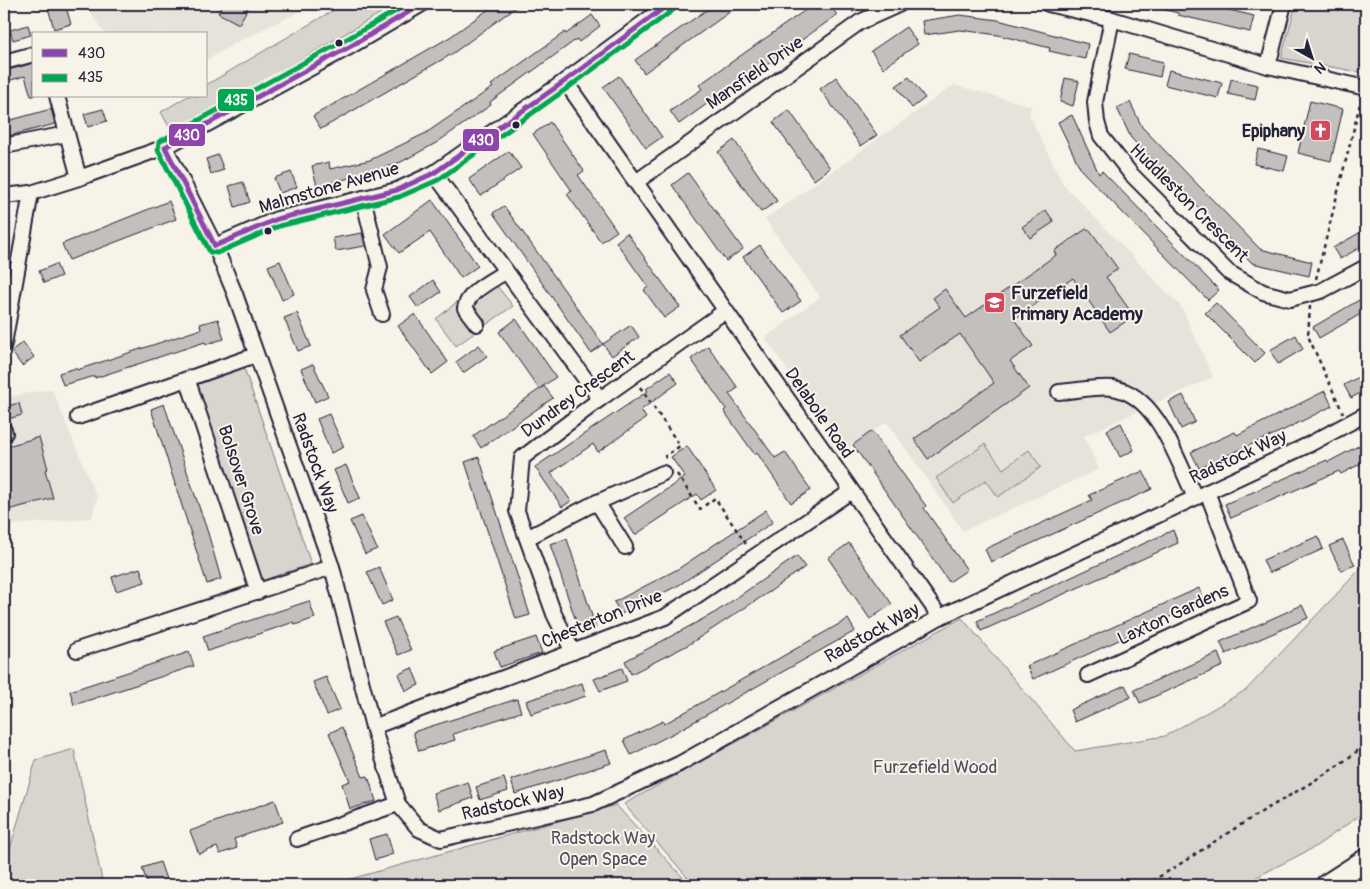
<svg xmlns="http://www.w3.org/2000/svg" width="1370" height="889" font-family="Pangolin,sans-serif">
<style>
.built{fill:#e7e3db}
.green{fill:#d8d5cf;stroke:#7d7c85}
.building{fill:#c2bfbd;stroke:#22223b}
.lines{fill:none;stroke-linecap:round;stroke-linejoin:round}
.minor-casing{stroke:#22223b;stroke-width:18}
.highway-casing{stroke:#22223b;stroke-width:25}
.path{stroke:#22223b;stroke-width:2.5;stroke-dasharray:4 4;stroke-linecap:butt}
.minor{stroke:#f7f3e8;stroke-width:14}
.highway{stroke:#f7f3e8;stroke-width:21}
.bus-1-casing{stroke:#f7f3e8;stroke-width:9}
.bus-2-casing{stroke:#f7f3e8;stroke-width:9}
.bus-1{stroke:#8e44ad;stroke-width:5}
.bus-2{stroke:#00a651;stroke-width:5}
.bus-dot{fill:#22223b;stroke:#f7f3e8;stroke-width:2}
.labels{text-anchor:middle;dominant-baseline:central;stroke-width:4;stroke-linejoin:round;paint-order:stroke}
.street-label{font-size:18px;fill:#22223b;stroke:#f7f3e8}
.poi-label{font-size:18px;font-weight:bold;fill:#22223b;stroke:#f7f3e8;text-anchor:end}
.park-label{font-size:18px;fill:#504f60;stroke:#f7f3e8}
.line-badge{stroke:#f7f3e8;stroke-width:2}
.badge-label{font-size:14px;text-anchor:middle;font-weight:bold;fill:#fff}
</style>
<rect width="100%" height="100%" fill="#f7f3e8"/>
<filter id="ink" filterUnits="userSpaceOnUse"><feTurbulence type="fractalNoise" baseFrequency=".02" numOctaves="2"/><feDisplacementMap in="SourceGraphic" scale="10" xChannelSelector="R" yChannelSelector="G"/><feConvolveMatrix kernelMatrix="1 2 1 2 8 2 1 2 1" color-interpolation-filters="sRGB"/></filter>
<g filter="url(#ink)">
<g class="built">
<path d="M87,4H315L235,43L206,61V34H105L89,11Z"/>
<path d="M954,85L1031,106L1029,114L1063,184L1182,308L1213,377L1084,436L1099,469L963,531L887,422L844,451L765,338L820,297L765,219Z"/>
<path d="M52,389L97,498L92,518L4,526V397Z"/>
</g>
<g class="green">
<path d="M344,4H396L173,134L161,112L188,96H206V85Z"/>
<path d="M1296,4H1366V49L1359,72L1281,58Z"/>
<path d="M489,276L513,306L456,346L436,319Z"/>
<path d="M244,368L311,564L261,581L196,385Z"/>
<path d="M985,444L1003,469L1029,450L1041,467L998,497L986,480L953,503L936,478Z"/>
<path d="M1366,558V811L1315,847L1241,885H694L624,804L962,618L1075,751L1165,736L1246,690L1362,567Z"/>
<path d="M74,749L103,885H4V869L36,760Z"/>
<path d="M616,805L690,885H329Z"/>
</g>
<g class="building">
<path d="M65,4L71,24L54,29L48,8Z"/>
<path d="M223,4H250L239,24L218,13Z"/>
<path d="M496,4H520L452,54L321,129L313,116L450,37Z"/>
<path d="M715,4H741L644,73L635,60Z"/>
<path d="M814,4H829L837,15L713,103L711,101L679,124L670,111L702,89L699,85Z"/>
<path d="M1158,4H1205L1254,16L1250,32L1178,15V13L1158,8Z"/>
<path d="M592,15L600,26L579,42L577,39L490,102L491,105L436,143L401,162L366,174L317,186L312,166L329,162L330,169L370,160L426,133L493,87L491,85L565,32L566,34Z"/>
<path d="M960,15L998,20L1088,44L1085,59L1049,51L1050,48L998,35L960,30L924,35L922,21Z"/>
<path d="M28,25L31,35L13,40L10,30Z"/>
<path d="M906,27L918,44L883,68L871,51Z"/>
<path d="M1129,54L1163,62L1160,77L1125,69Z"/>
<path d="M34,63V96H31L25,76L4,82V71Z"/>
<path d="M1169,70L1222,83L1218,98L1165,85Z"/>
<path d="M619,76L662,137L646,148L603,87Z"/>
<path d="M836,77L877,135L861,146L820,89Z"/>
<path d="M909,77L925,98L912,108L896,86Z"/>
<path d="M1065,78L1079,81L1073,106L1060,102Z"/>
<path d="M1231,79L1258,85L1255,100L1228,94Z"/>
<path d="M1310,101L1343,109L1331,161L1298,153Z"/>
<path d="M1130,102L1142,127L1260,249L1312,262L1309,276L1252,263L1131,138L1117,108Z"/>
<path d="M51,109L55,124L4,137V122Z"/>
<path d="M103,109L107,121L88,127L84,114Z"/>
<path d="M789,110L830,168L814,180L773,122Z"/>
<path d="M1072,115L1099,174L1102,171L1219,290L1208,300L1081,170L1058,122Z"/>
<path d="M550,122L584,171L578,175L617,231L601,242L567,194L572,191L533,134Z"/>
<path d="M734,140L777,201L761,212L718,152Z"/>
<path d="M1258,149L1288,156L1284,171L1254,164Z"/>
<path d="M509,151L521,168L481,196L469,179Z"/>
<path d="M218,155L224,170L211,174L206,159Z"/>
<path d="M291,172L297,187L280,193L274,178Z"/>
<path d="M688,173L743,249L726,261L672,185Z"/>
<path d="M243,182L250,202L235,207L229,186Z"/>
<path d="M432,200L478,266L461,278L430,232L399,253L385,234Z"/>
<path d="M169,201L176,219L69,260L62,244Z"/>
<path d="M504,206L603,344L591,353L493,213Z"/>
<path d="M1046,210L1054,222L1030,238L1022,227Z"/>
<path d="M1086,229L1090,230L1118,269L1106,277L1134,316L1110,332L1073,278L1014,319L1033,346L1010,361L1029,388L928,459L914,439L994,383L960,334L919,362L900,335L940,307L933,298L945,289L966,318L1056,255L1054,251Z"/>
<path d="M1366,229V244L1340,259L1333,248Z"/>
<path d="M362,233L365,246L336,251L333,238Z"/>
<path d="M627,233L680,307L664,318L644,290L648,287L616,242Z"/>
<path d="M760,245L801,301L783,313L743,257Z"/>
<path d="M280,261L294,294L282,300L268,266Z"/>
<path d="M56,264L61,276L44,283L39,271Z"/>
<path d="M433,280L441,292L418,308L410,297Z"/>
<path d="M1366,296V311L1319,338L1313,327Z"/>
<path d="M1216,303L1265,353L1255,363L1205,313Z"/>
<path d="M297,313L311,346L298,351L284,318Z"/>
<path d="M415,314L448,362L432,374L398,326Z"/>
<path d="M218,319L224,339L206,344L205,342L95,378V376L63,385L59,373L76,368L77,370L201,329L200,324Z"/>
<path d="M516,319L556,377L539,389L499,332Z"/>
<path d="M631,325L639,337L612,356L603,344Z"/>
<path d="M1296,335L1303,349L1278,364L1270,350Z"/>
<path d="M23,342L34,357L22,366L11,351Z"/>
<path d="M479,345L487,356L463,373L456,362Z"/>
<path d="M708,346L738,388L729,394L775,458L785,452L811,490L791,503L757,453L755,455L724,411L726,409L691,359Z"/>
<path d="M313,364L328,396L315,402L301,369Z"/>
<path d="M670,372L678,383L641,410L646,418L598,452L593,444L551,473L571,501L562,507L535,467L648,391L646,389Z"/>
<path d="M1366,373V390L1351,398L1344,385Z"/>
<path d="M544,386L553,398L481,448L473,436Z"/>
<path d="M1325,391L1332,406L1284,430L1199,468L1191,452L1235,432L1237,435Z"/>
<path d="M1183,395L1195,422L1181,429L1169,402Z"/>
<path d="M19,403L22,415L4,420V407Z"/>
<path d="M164,404L208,533L221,579L207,584L151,409Z"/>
<path d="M329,414L344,447L331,453L317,419Z"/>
<path d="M1121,423L1134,450L1120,457L1107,430Z"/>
<path d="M872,431L926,506L924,508L967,570L949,582L853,445Z"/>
<path d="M39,437L48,469L45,470L53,498L8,510L4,488L8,487L4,472V447Z"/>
<path d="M1366,442V461L1341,474L1339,471L1231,518L1225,504L1327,460L1328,462Z"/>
<path d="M687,446L716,490L701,500L697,494L635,535L624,518L685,477L671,457Z"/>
<path d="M479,457L530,615L516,619L465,462Z"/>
<path d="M346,465L360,498L348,503L334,470Z"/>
<path d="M1143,471L1152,489L991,562L985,549L1092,500L1089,495Z"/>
<path d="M766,510L773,522L679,585L621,614L614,602L678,569Z"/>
<path d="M362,516L377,549L365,554L350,521Z"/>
<path d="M1173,530L1178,543L981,631L977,621Z"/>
<path d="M1318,536L1323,549L1269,573L1263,560Z"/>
<path d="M567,539L596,628L580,633L550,544Z"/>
<path d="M1343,540L1355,565L1341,571L1329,546Z"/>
<path d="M849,543L892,604L870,619L828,558Z"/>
<path d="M797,556L805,567L772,590L688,645L631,674L625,661L716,612Z"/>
<path d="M379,567L393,600L382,605L367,572Z"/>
<path d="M140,568L145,582L116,591L112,577Z"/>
<path d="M1199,588L1205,601L1033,679L1027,666Z"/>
<path d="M309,601L315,618L295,625L294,622L208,651L203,636Z"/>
<path d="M1302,605L1308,618L1226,654L1220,642Z"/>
<path d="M396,617L411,650L398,655L383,622Z"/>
<path d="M848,619L855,631L674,733L631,755L624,740L663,721L664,724Z"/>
<path d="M536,637L542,653L500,667L494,651Z"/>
<path d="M189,652L194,666L74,705L70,691Z"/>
<path d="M1218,653L1223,666L1140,703L1134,690Z"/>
<path d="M412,668L419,685L406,691L399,674Z"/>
<path d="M622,668L627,681L600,691L594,679Z"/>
<path d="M326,677L340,709L327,715L313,682Z"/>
<path d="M582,683L586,696L531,714L526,701Z"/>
<path d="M1125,685L1131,697L1075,722L1070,710Z"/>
<path d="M517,699L521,712L453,734L455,740L419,751L413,732Z"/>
<path d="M342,727L363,777L368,776L376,801L350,809L342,784L350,781L329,733Z"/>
<path d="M606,750L611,763L515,794L511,780Z"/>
<path d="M504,778L508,791L480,800L476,787Z"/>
<path d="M468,782L473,798L439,810L433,793Z"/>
<path d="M275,800L283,822L234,839L237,848L220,854L217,847L199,854L190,831Z"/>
<path d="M387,834L393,854L375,860L369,839Z"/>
<path d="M160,862L168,885H148L142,868Z"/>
</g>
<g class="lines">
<defs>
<g id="minor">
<path d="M1048,4L1112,19L1268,66L1366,88"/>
<path d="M1112,19L1095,102L1097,122L1101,136L1131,174L1228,272L1263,292L1290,299L1321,291L1366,267"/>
<path d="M4,62L34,54"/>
<path d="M1268,66L1284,4"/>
<path d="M565,81L940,617"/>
<path d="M57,96L79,178"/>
<path d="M4,146L67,134"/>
<path d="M165,147L215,246L235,294L332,567L373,727L398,804L419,829L441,839L593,804L679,764L940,617L1308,445L1366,414"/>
<path d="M434,173L600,399"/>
<path d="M636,182L860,22L900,4"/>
<path d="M4,196L31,193L79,178L165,147L351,46L422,4"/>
<path d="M363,198L380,267L374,290L382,314"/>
<path d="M215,246L277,219L397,190L434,173L565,81L669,4"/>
<path d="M477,324L465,308C469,290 492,281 506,271"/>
<path d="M4,344L31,193"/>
<path d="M188,381L258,592"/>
<path d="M1059,392C1076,391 1097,386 1113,388C1158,395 1177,461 1195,497"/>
<path d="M78,417L256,355"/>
<path d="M4,430L5,433"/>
<path d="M597,502L625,547"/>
<path d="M527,538L589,506L663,473"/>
<path d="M77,650L332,567"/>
<path d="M573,652L554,614L517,511L522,458L600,399L725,311"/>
<path d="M1088,675L1249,601L1207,492"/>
<path d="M373,727L665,617L850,492"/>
<path d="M297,839L398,804"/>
</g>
<path id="highway" d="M1327,885L1366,860"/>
</defs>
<use href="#minor" class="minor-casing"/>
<use href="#highway" class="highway-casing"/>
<g class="path">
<path d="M848,4L854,12"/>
<path d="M1316,279L1361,100"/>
<path d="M1310,306L1308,336L1343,413"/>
<path d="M640,387L680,446L665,456L668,461"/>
<path d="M677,474L700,509L715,498L748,547"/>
<path d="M1145,885C1184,863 1220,837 1258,814C1295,792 1333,772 1366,744"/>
</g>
<use href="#minor" class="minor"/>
<use href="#highway" class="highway"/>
<defs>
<path id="bus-1" d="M422,4L351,46L165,147L215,246L277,219L397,190L434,173L565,81L669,4"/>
<path id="bus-2" d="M408,4L347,39L159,142L158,150L210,252L217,253L279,226L399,197L438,180L569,87L673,10"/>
</defs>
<use href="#bus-1" class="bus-1-casing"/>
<use href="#bus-2" class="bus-2-casing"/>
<use href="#bus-1" class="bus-1"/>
<use href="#bus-2" class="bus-2"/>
</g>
</g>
<defs>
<symbol id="church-square" viewBox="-11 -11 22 22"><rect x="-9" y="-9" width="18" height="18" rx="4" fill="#d1495b" stroke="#f7f3e8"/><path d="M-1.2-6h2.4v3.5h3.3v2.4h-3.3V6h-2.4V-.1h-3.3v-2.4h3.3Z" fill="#fff"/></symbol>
<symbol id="school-square" viewBox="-11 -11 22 22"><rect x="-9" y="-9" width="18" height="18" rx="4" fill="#d1495b" stroke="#f7f3e8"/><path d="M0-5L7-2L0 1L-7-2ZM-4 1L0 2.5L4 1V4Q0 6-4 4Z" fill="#fff"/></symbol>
</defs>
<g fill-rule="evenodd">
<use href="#church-square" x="1308" y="118" width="25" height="25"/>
<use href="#school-square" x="982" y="290" width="25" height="25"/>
</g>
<g class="bus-dot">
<circle cx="339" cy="43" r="4.5"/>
<circle cx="516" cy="125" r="4.5"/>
<circle cx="268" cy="231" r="4.5"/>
</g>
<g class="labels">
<g class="street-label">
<text transform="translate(755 73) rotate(-35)">Mansfield Drive</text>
<text transform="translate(329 188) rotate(-16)">Malmstone Avenue</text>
<text transform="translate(1189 203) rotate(45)">Huddleston Crescent</text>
<text transform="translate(578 394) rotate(-36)">Dundrey Crescent</text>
<text transform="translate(819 413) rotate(55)">Delabole Road</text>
<text transform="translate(1238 457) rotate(-25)">Radstock Way</text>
<text transform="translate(315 463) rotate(70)">Radstock Way</text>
<text transform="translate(241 480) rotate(72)">Bolsover Grove</text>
<text transform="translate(1173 615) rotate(-25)">Laxton Gardens</text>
<text transform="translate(602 619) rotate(-22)">Chesterton Drive</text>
<text transform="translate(872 633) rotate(-29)">Radstock Way</text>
<text transform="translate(513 803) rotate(-13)">Radstock Way</text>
</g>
<g class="poi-label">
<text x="1305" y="131">Epiphany</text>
<text x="1011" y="293" text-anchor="start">Furzefield<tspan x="1011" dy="21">Primary Academy</tspan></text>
</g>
<g class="park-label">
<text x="935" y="767">Furzefield Wood</text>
<text x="603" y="838">Radstock Way<tspan x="603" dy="21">Open Space</tspan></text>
</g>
</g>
<g class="line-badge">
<rect x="217" y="88" width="38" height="24" rx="5" fill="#00a651"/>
<rect x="168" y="123" width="38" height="24" rx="5" fill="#8e44ad"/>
<rect x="462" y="128" width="38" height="24" rx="5" fill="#8e44ad"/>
</g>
<g class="badge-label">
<text x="236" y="105">435</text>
<text x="187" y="140">430</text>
<text x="481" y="145">430</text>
</g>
<rect width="1370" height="889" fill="none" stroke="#f7f3e8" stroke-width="20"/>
<rect x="10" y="10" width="1350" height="869" fill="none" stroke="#22223b" stroke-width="2" filter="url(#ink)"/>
<rect x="32" y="32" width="175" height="65" fill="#f7f3e8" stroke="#a29fa3"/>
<rect x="42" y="49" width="25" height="8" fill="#8e44ad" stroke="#a29fa3"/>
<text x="78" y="58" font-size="15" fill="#22223b">430</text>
<rect x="42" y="74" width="25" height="8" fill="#00a651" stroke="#a29fa3"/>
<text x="78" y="82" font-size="15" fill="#22223b">435</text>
<g transform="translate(1312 58) rotate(141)" stroke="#f7f3e8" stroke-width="4" paint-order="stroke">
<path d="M0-4L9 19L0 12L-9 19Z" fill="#22223b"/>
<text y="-8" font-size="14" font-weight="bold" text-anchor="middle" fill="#22223b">N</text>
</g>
</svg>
